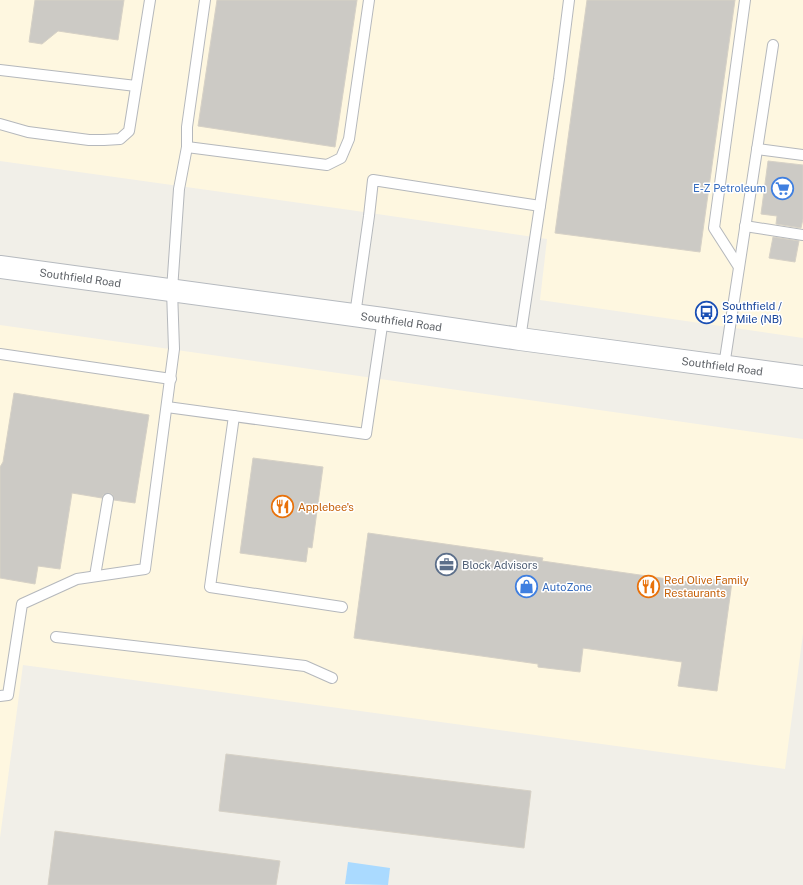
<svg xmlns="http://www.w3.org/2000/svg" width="803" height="885" font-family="'Public Sans',sans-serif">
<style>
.commercial{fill:#fef7e0}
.water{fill:#aadaff}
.building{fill:#cccac5;stroke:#d6d1c6}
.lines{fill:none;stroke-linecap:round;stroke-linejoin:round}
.lane-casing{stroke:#b5b8bc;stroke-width:12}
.secondary-casing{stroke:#b6babf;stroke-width:24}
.lane{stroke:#fff;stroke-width:10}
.secondary{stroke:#fff;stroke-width:22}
.labels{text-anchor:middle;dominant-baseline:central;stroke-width:3;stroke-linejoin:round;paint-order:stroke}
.shop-label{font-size:11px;fill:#366cbe;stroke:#fff;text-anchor:end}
.street-label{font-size:11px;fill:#5f6368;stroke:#fff}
.transit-label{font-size:11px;fill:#164399;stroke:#fff;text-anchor:start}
.food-label{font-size:11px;fill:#c56008;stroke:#fff;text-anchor:start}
.service-label{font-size:11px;fill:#4e5e75;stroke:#fff;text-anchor:start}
</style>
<rect width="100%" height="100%" fill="#f1efe8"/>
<g class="commercial">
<path d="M0,0H803V338L540,300L547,239L350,210L0,161Z"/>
<path d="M0,325L803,439V634L785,769L23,665L0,838Z"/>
</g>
<path class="water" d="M348,862L390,868L388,885L345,884Z"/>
<g class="building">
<path d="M35,0H124L118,40L58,31L42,44L29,42Z"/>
<path d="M217,0H357L335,147L198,126Z"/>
<path d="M587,0H735L700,252L555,233Z"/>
<path d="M768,161L803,165V219L801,228L776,224L777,216L761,214Z"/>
<path d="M773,237L799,241L795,262L769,258Z"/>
<path d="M14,393L149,415L135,503L114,500L112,494L109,493L103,495L102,498L72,493L60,569L38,566L35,584L0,578V467L3,462Z"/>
<path d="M253,458L323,467L312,548L308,547L306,562L240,553Z"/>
<path d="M368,533L543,558L542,561L696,583L697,577L732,582L717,691L678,686L682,662L583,648L580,672L538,667V664L354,638Z"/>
<path d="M226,754L531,791L524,848L219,811Z"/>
<path d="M55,831L280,861L276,885H48Z"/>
</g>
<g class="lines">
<defs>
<g id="lane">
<path d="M0,70L136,86"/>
<path d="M0,124L28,132L89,140H104L120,139L129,131L150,0"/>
<path d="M187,147L327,165L341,158L349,139L369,0"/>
<path d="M757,149L803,155"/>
<path d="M745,226L803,235"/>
<path d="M739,267L714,228L745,0"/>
<path d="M355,315L369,216L373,180L540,206"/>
<path d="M520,339L559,79L569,0"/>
<path d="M0,354L171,379"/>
<path d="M724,366L773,45"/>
<path d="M167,407L366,434L383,319"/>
<path d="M234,416L210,587L342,607"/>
<path d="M95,576L108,499"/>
<path d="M56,637L305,666L332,678"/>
<path d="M0,696L8,695L22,604L77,579L145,569L174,349L172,290L179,189L187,147V127L205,0"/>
</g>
<g id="secondary">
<path id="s1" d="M0,267L383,319L520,339L803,377"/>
</g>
</defs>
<use href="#lane" class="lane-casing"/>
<use href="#secondary" class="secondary-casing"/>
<use href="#lane" class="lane"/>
<use href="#secondary" class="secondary"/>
</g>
<defs>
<symbol id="supermarket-ring" viewBox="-11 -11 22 22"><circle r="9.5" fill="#fff" stroke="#3f7fe0" stroke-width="1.5"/><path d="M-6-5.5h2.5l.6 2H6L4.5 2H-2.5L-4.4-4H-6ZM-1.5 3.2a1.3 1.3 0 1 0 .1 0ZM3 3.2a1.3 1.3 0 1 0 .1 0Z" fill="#3f7fe0"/></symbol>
<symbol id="bus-ring" viewBox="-11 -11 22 22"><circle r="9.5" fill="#fff" stroke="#1a4fb4" stroke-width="1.5"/><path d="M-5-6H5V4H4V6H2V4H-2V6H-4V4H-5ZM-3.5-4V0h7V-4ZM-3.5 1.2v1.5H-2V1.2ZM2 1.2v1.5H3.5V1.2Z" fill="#1a4fb4"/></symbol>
<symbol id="restaurant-ring" viewBox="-11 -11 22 22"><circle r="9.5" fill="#fff" stroke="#e8710a" stroke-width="1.5"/><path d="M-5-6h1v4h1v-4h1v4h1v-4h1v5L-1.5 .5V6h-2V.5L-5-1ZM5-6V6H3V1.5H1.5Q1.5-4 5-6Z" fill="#e8710a"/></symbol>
<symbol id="office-ring" viewBox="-11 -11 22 22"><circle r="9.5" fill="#fff" stroke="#5c6f8a" stroke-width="1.5"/><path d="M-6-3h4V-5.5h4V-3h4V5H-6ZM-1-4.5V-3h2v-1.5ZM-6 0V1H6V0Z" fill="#5c6f8a"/></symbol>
<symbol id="shop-ring" viewBox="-11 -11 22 22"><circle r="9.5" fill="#fff" stroke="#3f7fe0" stroke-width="1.5"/><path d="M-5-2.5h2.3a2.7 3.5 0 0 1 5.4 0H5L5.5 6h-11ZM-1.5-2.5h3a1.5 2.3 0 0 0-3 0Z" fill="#3f7fe0"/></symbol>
</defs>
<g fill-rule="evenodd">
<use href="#supermarket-ring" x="770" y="176" width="25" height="25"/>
<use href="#bus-ring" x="694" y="300" width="25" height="25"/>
<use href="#restaurant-ring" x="270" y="494" width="25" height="25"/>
<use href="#office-ring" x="434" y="552" width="25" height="25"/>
<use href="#restaurant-ring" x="636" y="574" width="25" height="25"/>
<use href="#shop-ring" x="514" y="574" width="25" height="25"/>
</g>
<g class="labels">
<g class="shop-label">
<text x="766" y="188">E-Z Petroleum</text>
<text x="542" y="587" text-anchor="start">AutoZone</text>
</g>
<g class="street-label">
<text stroke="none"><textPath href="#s1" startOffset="81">Southfield Road</textPath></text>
<text stroke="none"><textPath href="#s1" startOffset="405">Southfield Road</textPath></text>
<text stroke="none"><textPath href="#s1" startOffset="729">Southfield Road</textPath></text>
</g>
<g class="transit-label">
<text x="722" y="306">Southfield /<tspan x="722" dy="13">12 Mile (NB)</tspan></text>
</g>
<g class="food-label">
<text x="298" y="507">Applebee's</text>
<text x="664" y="580">Red Olive Family<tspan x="664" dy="13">Restaurants</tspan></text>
</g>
<g class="service-label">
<text x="462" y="565">Block Advisors</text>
</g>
</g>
</svg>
